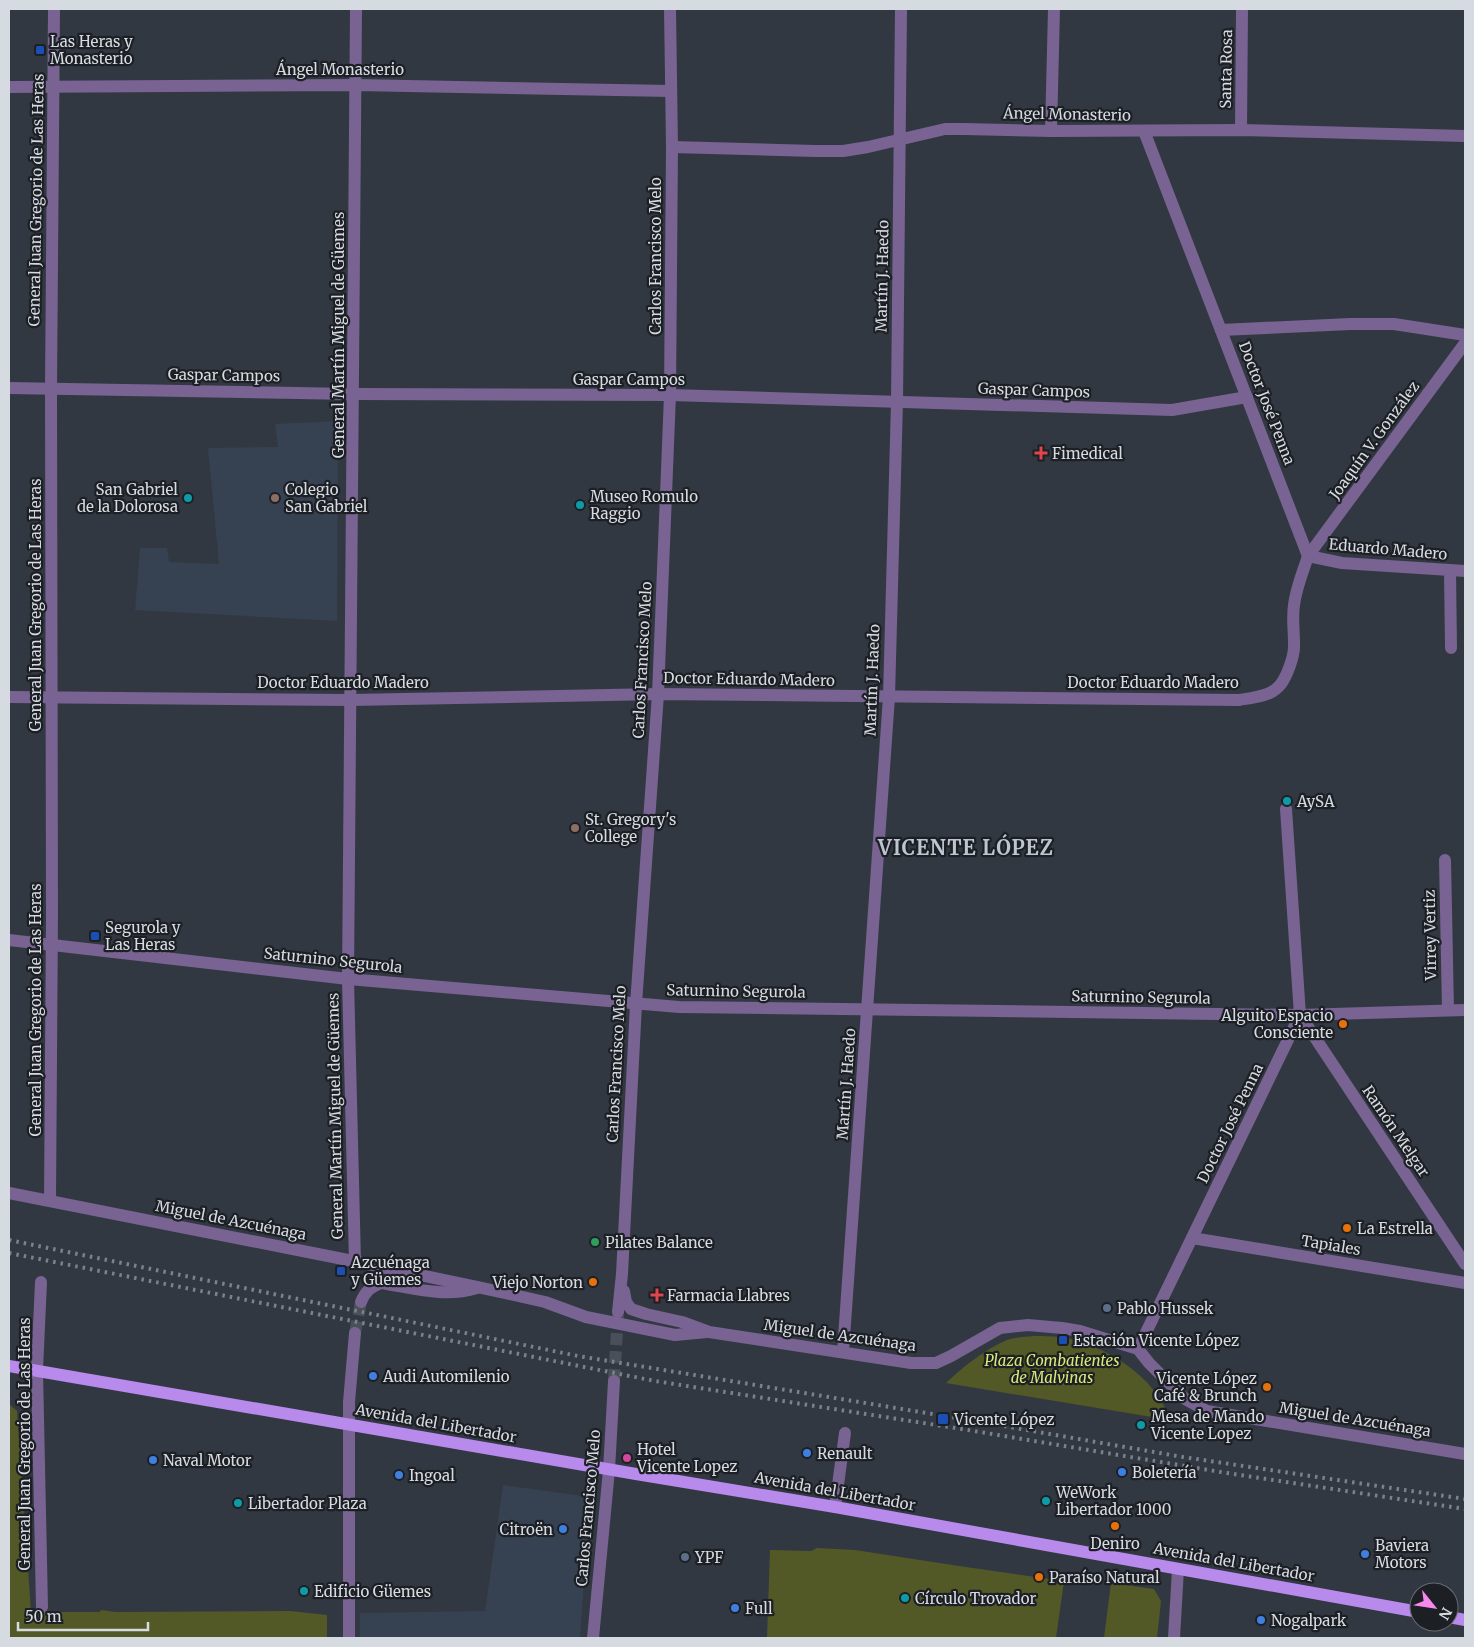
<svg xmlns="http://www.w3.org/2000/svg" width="1474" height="1647" font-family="Merriweather,serif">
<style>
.built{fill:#364151}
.green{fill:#525926}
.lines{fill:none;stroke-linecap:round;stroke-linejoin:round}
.minor-tunnel{stroke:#4a505a;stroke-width:12;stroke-dasharray:12 6;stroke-linecap:butt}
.minor{stroke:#786392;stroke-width:12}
.major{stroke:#b78aeb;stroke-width:12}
.rail{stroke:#7c828a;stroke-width:4;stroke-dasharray:2.5 5;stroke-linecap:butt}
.transit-dot{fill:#1a4fb4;stroke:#1c1f24;stroke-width:2}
.health-dot{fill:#e0444e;stroke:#1c1f24;stroke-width:2}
.culture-dot{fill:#0f9aa8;stroke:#1c1f24;stroke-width:2}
.education-dot{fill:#8d6e63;stroke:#1c1f24;stroke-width:2}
.food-dot{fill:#e8710a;stroke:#1c1f24;stroke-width:2}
.leisure-dot{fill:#2e9e5b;stroke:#1c1f24;stroke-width:2}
.service-dot{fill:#5c6f8a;stroke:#1c1f24;stroke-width:2}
.shop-dot{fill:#3f7fe0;stroke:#1c1f24;stroke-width:2}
.hotel-dot{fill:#d1479c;stroke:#1c1f24;stroke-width:2}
.labels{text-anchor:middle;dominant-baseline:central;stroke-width:4.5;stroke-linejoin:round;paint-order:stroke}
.poi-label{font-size:15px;fill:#d6dbe1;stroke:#1c1f24;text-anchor:start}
.street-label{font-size:15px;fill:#d6dbe1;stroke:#1c1f24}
.park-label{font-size:15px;font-style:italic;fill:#daea79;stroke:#1c1f24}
.district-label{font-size:20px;font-weight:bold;letter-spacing:1px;fill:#bcc5d1;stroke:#1c1f24}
</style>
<rect width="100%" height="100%" fill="#313842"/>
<g class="built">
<path d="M338,421L337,621L135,610L140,548H167L169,562L219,564L208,448L278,447L275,424Z"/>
<path d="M503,1485L583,1496L587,1503L586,1555L580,1638H360V1613L485,1611Z"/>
</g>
<g class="green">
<path d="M1034,1336C1043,1336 1052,1336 1061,1337C1104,1344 1157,1377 1170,1420L946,1383C964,1366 984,1350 1007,1340C1015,1337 1025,1337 1034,1336Z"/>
<path d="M9,1404L17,1411L31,1612H100L101,1610L115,1612L290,1611L327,1615V1638H9Z"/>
<path d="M817,1548L855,1550L959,1566L1064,1581L1056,1638H767L770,1550L811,1551Z"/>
<path d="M1111,1583L1154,1589L1161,1601L1157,1638H1104Z"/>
</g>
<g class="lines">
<g class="minor-tunnel">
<path d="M355,1333L361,1302"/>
<path d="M614,1381L618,1314"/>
</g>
<g class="minor">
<path d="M9,87L356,85L671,91"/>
<path d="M1241,130L1242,9"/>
<path d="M1051,131L1054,9"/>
<path d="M1144,131L1308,556"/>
<path d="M672,147L815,151H843L868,147L945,129H964L1051,131L1241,130L1465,136"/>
<path d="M1221,330L1350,324H1394L1465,335"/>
<path d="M9,388L353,394L670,395L1172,410L1247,397"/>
<path d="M1308,556L1342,563L1465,571"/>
<path d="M1450,571L1451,648"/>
<path d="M9,697L351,700L658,694L1239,700C1250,698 1267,697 1276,689C1286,682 1295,655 1294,643C1294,630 1292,618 1294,605C1296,588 1303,572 1308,556L1465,343"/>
<path d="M1445,860L1448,1010"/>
<path d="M9,940L348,979L679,1007L1300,1015L1465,1010"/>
<path d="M1300,1015L1465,1264"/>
<path d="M9,1193L343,1259L478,1287L545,1302L586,1317L675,1335L707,1332"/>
<path d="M50,1201L52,914L51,388L54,9"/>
<path d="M1192,1238L1465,1283"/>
<path d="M355,1262L348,979L356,9"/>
<path d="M41,1282L37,1370L42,1607"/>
<path d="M624,1291L626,1302L631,1309L646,1314L682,1322L709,1332L911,1363H936L951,1356L1000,1328L1028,1325L1062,1328L1080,1331L1138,1349L1149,1363L1185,1399L1207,1411L1465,1454"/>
<path d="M361,1302C365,1292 370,1287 381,1283C414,1288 444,1298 477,1288"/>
<path d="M618,1312L622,1274L636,1004L658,694L670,395L672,147L670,9"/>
<path d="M1138,1349L1300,1015L1286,809"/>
<path d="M843,1352L889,697L897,402L901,9"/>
<path d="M835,1507L845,1433"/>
<path d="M349,1638V1402L355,1333"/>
<path d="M593,1638L609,1470L614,1381"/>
<path d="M1174,1638L1178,1569"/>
</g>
<g class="major">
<path d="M9,1366L636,1474L835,1507L1419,1612"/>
<path d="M1449,1617L1465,1620"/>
</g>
<g class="rail">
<path d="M9,1240L578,1356L957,1418L1183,1457L1465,1499"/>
<path d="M9,1253L655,1381L968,1430L1227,1473L1465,1509"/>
</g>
</g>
<g class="transit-dot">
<rect x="35" y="45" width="10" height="10" rx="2.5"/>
<rect x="90" y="931" width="10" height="10" rx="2.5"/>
<rect x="336" y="1266" width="10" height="10" rx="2.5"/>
<rect x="1058" y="1335" width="10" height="10" rx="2.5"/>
<rect x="937" y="1413" width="12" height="12" rx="2.5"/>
</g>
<g class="health-dot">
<path d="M1038.5 445.5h5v5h5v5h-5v5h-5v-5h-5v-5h5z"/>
<path d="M654.5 1287.5h5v5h5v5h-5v5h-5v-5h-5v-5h5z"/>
</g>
<g class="culture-dot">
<circle cx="188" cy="498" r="5"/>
<circle cx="580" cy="505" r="5"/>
<circle cx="1287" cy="801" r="5"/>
<circle cx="1141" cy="1425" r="5"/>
<circle cx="1046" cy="1501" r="5"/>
<circle cx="238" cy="1503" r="5"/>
<circle cx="304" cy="1591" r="5"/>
<circle cx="905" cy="1598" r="5"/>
</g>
<g class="education-dot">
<circle cx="275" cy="498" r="5"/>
<circle cx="575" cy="828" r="5"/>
</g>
<g class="food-dot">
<circle cx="1343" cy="1024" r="5"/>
<circle cx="1347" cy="1228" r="5"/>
<circle cx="593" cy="1282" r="5"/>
<circle cx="1267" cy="1387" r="5"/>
<circle cx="1115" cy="1526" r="5"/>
<circle cx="1039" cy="1577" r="5"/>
</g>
<circle class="leisure-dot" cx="595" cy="1242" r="5"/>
<g class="service-dot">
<circle cx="1107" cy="1308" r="5"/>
<circle cx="685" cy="1557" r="5"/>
</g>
<g class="shop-dot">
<circle cx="373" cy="1376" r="5"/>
<circle cx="807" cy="1453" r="5"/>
<circle cx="153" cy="1460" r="5"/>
<circle cx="1122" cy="1472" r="5"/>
<circle cx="399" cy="1475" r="5"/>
<circle cx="563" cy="1529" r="5"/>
<circle cx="1365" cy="1554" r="5"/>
<circle cx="735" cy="1608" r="5"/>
<circle cx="1261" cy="1620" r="5"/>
</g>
<circle class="hotel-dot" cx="627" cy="1458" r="5"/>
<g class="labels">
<g class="poi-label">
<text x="50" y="41">Las Heras y<tspan x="50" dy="17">Monasterio</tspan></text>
<text x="1052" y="453">Fimedical</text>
<text x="178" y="489" text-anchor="end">San Gabriel<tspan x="178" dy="17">de la Dolorosa</tspan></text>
<text x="285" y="489">Colegio<tspan x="285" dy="17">San Gabriel</tspan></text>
<text x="590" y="496">Museo Romulo<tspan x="590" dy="17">Raggio</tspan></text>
<text x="1297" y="801">AySA</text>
<text x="585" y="819">St. Gregory's<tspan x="585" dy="17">College</tspan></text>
<text x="105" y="927">Segurola y<tspan x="105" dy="17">Las Heras</tspan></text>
<text x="1333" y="1015" text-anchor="end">Alguito Espacio<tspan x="1333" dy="17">Consciente</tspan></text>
<text x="1357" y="1228">La Estrella</text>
<text x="605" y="1242">Pilates Balance</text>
<text x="351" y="1262">Azcuénaga<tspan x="351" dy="17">y Güemes</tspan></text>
<text x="583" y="1282" text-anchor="end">Viejo Norton</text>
<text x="667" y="1295">Farmacia Llabres</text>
<text x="1117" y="1308">Pablo Hussek</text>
<text x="1073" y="1340">Estación Vicente López</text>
<text x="383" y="1376">Audi Automilenio</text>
<text x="1257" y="1378" text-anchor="end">Vicente López<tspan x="1257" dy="17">Café &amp; Brunch</tspan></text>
<text x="1151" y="1416">Mesa de Mando<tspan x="1151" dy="17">Vicente Lopez</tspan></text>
<text x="954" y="1419">Vicente López</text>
<text x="637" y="1449">Hotel<tspan x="637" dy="17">Vicente Lopez</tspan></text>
<text x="817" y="1453">Renault</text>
<text x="163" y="1460">Naval Motor</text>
<text x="1132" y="1472">Boletería</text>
<text x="409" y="1475">Ingoal</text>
<text x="1056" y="1492">WeWork<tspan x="1056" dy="17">Libertador 1000</tspan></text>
<text x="248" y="1503">Libertador Plaza</text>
<text x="553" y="1529" text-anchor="end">Citroën</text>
<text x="1115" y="1543" text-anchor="middle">Deniro</text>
<text x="1375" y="1545">Baviera<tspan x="1375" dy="17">Motors</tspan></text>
<text x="695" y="1557">YPF</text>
<text x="1049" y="1577">Paraíso Natural</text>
<text x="314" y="1591">Edificio Güemes</text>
<text x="915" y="1598">Círculo Trovador</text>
<text x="745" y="1608">Full</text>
<text x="1271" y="1620">Nogalpark</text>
</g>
<g class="street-label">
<text x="340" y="69">Ángel Monasterio</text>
<text transform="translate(1226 69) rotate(-89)">Santa Rosa</text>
<text transform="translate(1067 114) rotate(1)">Ángel Monasterio</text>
<text transform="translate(36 200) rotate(-89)">General Juan Gregorio de Las Heras</text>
<text transform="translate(655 256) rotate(-90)">Carlos Francisco Melo</text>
<text transform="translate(882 276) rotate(-89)">Martín J. Haedo</text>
<text transform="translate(338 335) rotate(-90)">General Martín Miguel de Güemes</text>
<text transform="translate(224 375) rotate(1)">Gaspar Campos</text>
<text x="629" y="379">Gaspar Campos</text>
<text transform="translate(1034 390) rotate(2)">Gaspar Campos</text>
<text transform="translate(1267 403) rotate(69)">Doctor José Penna</text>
<text transform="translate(1374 440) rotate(-54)">Joaquín V. González</text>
<text transform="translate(1388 549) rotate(5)">Eduardo Madero</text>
<text transform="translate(35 605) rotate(-90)">General Juan Gregorio de Las Heras</text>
<text transform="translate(642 660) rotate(-87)">Carlos Francisco Melo</text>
<text transform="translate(749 679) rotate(1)">Doctor Eduardo Madero</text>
<text transform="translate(872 680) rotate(-88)">Martín J. Haedo</text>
<text x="343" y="682">Doctor Eduardo Madero</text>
<text x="1153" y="682">Doctor Eduardo Madero</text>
<text transform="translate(1430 935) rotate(-91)">Virrey Vertiz</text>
<text transform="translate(333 960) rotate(6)">Saturnino Segurola</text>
<text transform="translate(736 991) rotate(1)">Saturnino Segurola</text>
<text transform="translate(1141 997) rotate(1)">Saturnino Segurola</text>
<text transform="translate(35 1010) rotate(-90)">General Juan Gregorio de Las Heras</text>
<text transform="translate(616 1064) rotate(-87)">Carlos Francisco Melo</text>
<text transform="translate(846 1084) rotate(-86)">Martín J. Haedo</text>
<text transform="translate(335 1116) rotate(-91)">General Martín Miguel de Güemes</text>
<text transform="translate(1230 1123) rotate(-64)">Doctor José Penna</text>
<text transform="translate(1396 1131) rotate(56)">Ramón Melgar</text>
<text transform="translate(231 1220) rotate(11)">Miguel de Azcuénaga</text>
<text transform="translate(1331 1245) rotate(9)">Tapiales</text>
<text transform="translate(840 1335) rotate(8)">Miguel de Azcuénaga</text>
<text transform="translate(1355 1419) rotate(9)">Miguel de Azcuénaga</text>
<text transform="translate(436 1423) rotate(10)">Avenida del Libertador</text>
<text transform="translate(24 1444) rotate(-90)">General Juan Gregorio de Las Heras</text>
<text transform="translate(835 1491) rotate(10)">Avenida del Libertador</text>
<text transform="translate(588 1508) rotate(-85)">Carlos Francisco Melo</text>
<text transform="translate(1234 1562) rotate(10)">Avenida del Libertador</text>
</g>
<g class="park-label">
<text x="1052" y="1360">Plaza Combatientes<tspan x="1052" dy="17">de Malvinas</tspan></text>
</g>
<g class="district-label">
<text x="966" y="847">VICENTE LÓPEZ</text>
</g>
</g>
<rect width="1474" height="1647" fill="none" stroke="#d6dbe1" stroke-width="20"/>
<g transform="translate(1434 1607) rotate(120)"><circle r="24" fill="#1c1f24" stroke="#666a70"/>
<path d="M0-4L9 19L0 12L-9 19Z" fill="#f788eb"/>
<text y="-8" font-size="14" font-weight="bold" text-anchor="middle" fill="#d6dbe1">N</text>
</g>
<path d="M18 1622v8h130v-8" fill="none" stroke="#d6dbe1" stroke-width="2.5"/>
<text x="25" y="1622" font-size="15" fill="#d6dbe1" stroke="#1c1f24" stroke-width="4" paint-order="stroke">50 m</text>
</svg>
